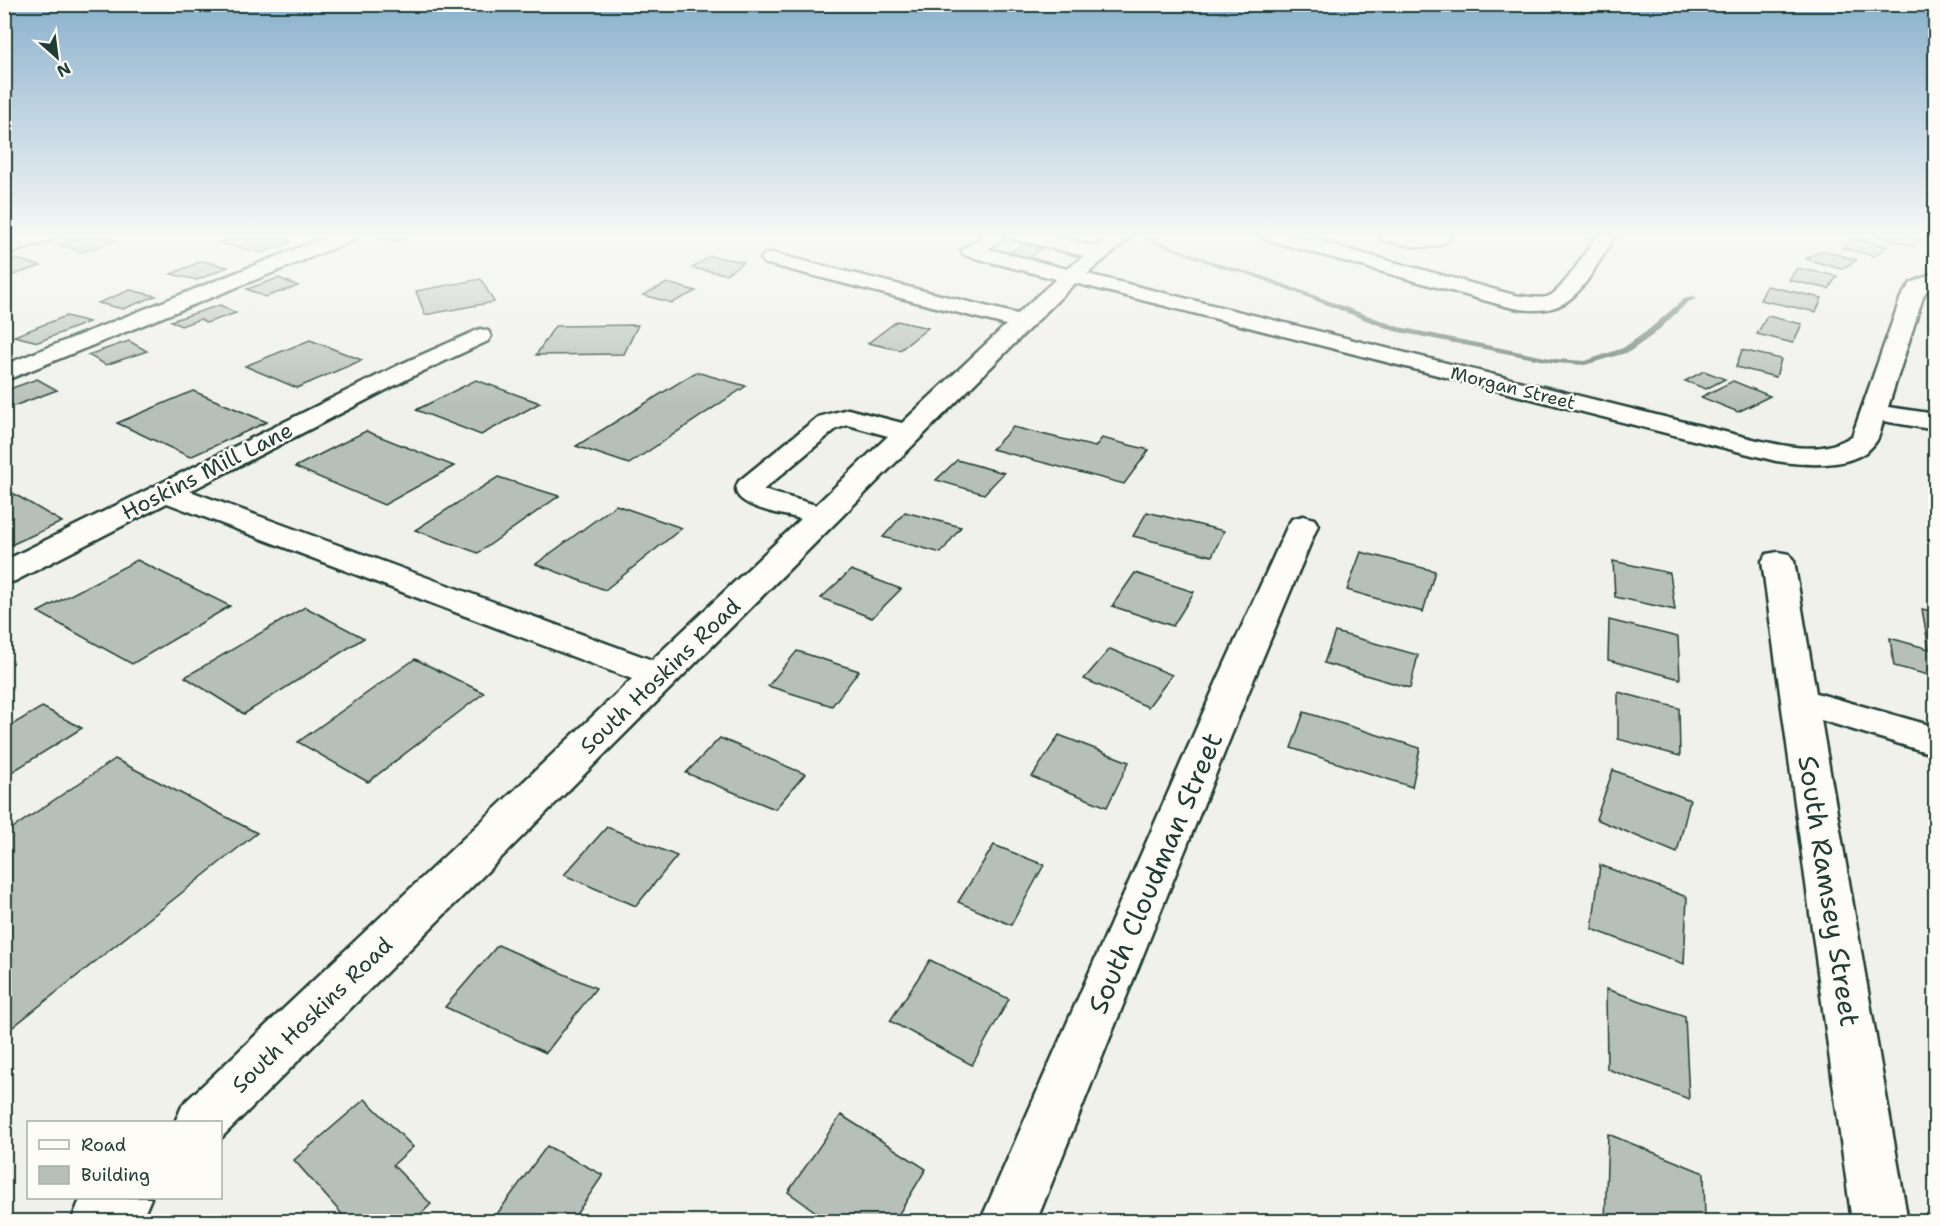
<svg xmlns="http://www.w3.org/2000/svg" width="1940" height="1226" font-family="'Shantell Sans',sans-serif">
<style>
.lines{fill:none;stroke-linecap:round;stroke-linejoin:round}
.stream{fill:#6c8077;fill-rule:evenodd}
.building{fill:#b6bfb8;stroke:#1f3d34;stroke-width:1.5}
.minor-casing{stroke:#1f3d34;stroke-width:5}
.minor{fill:#fdfcf7;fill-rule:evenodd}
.labels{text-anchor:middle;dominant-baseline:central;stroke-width:5;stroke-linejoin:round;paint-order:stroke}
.far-street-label{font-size:18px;fill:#1f3d34;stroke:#fdfcf7}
.street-label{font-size:22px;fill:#1f3d34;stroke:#fdfcf7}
.near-street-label{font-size:27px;fill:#1f3d34;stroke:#fdfcf7}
</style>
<rect width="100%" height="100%" fill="#f0f1eb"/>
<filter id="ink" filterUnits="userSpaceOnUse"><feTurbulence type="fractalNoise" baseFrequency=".0167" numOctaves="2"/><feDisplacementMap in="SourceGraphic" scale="12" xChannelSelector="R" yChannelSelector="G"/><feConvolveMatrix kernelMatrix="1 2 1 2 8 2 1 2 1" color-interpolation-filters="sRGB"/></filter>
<g filter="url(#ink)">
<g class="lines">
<path class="stream" d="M1151,238L1226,266L1254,273L1399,327L1555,359L1585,361L1623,348L1647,331L1684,299L1693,297L1696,299L1688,302L1653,335L1629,352L1585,365L1555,363L1394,331L1250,275L1222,268L1149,241V239Z"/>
</g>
<g class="building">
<path d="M87,235L115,241L82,252L59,244Z"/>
<path d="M241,235H263L291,242L262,253L220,243Z"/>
<path d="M385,235H411L396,242L379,238Z"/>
<path d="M1880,235H1921L1926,236L1913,246L1877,237Z"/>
<path d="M1853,238L1887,246L1875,256L1841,248Z"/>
<path d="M1023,244L1043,248L1023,262L1002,257Z"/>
<path d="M1822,250L1857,260L1841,269L1806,259Z"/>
<path d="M710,256L744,262L726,274L692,268Z"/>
<path d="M15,259L41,266L4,278V263Z"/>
<path d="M202,261L228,267L197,280L171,274Z"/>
<path d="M1797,268L1837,276L1829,289L1789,280Z"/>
<path d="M279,278L298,286L265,297L247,289Z"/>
<path d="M481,279L494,302L425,315L416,291Z"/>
<path d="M667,283L696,291L672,303L643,295Z"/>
<path d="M1767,286L1822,298L1816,312L1760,300Z"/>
<path d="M130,290L156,296L123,309L98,303Z"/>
<path d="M220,305L236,313L206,323L200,319L181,326L171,321Z"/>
<path d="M66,316L89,322L38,342L14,336Z"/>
<path d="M1767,316L1802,324L1793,343L1757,334Z"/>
<path d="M897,321L928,328L900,350L868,343Z"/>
<path d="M638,325L624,354L536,355L555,326Z"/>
<path d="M310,340L362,360L297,388L245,366Z"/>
<path d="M129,341L147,351L106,365L88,355Z"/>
<path d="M1742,350L1781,359L1776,377L1736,367Z"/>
<path d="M1704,371L1725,379L1706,389L1685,381Z"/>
<path d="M696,372L746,386L629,464L576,446Z"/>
<path d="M37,379L57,390L14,406L4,400V391Z"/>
<path d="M476,380L540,403L481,435L416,410Z"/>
<path d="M1733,381L1770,396L1738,412L1701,397Z"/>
<path d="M193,391L267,422L190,457L117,423Z"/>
<path d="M1013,427L1095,447L1102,438L1149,450L1124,484L992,449Z"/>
<path d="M366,431L454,466L384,505L295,467Z"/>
<path d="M957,460L1004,473L984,494L936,480Z"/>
<path d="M498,477L559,496L478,553L415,530Z"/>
<path d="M4,488L62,522L4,548Z"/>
<path d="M616,505L682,528L605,590L536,564Z"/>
<path d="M905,512L961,527L941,553L883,537Z"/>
<path d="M1147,512L1224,531L1212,556L1133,536Z"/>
<path d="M1361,552L1435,571L1423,612L1347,590Z"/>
<path d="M137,560L230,606L132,664L38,612Z"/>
<path d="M1613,561L1670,573L1675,610L1615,597Z"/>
<path d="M851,570L901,589L872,618L821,598Z"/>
<path d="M1135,573L1194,592L1173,626L1112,606Z"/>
<path d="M305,607L364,638L244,714L185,677Z"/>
<path d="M1922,609L1936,612V677L1894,666L1890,638L1929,649Z"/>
<path d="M1609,620L1678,637L1680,679L1608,660Z"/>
<path d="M1335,632L1418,655L1410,688L1324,663Z"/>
<path d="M1110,649L1172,675L1148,707L1084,679Z"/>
<path d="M797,651L859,671L832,706L768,686Z"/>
<path d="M415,659L484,693L368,782L298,742Z"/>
<path d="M1618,692L1679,708L1680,756L1618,739Z"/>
<path d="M42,707L82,728L4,777V723L10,726Z"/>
<path d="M1304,712L1420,748L1412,787L1291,748Z"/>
<path d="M1059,735L1129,762L1107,807L1032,777Z"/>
<path d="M720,738L805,774L775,809L686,773Z"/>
<path d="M115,759L257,833L4,1034V834Z"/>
<path d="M1613,770L1690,800L1677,853L1596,819Z"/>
<path d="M607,827L677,856L636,906L564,875Z"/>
<path d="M994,845L1044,865L1011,925L958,902Z"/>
<path d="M1600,865L1687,897L1684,964L1592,929Z"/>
<path d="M498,945L596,988L546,1053L445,1007Z"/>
<path d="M930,960L1009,999L972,1065L890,1021Z"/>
<path d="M1606,989L1685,1016L1689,1099L1607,1069Z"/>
<path d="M365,1099L413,1147L393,1165L431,1204L413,1222H349L294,1160Z"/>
<path d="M841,1115L926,1169L894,1222H830L788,1192Z"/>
<path d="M1608,1134L1704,1173L1705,1222H1605Z"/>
<path d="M547,1146L603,1175L571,1222H491Z"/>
</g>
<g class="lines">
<defs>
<g id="minor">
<path d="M27,235H56L54,239L4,255V242Z"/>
<path d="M331,235H358L356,239L4,381V365Z"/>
<path d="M984,235H1007L988,249L1067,269L1084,256L1013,239L1011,235H1046L1096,247L1111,235H1133L1087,274L1757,440C1789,447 1823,455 1852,436L1901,297L1911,283L1936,272V286L1926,291L1923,297L1888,407L1936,414V430L1883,421C1881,428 1880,437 1875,443C1855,470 1805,465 1776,461L1075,283L220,1139V1122H175L183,1104L632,679L167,503L15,581L4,584V561L401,364L480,329L488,331L491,336L488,341L417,374L190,491L652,660L801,519C783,514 722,506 739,481L818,417L848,409L902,423L1006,325L764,263L761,259L764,255L771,253L1017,314L1056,279L964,255L961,251ZM848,425L888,436L816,505L763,490L836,429Z"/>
<path d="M1263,235H1295L1514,295C1524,296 1537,299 1547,297C1562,293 1587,249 1597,235H1616C1582,285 1575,323 1505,306L1265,239Z"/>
<path d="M1380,235H1452C1436,256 1403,244 1382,239Z"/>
<path d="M1303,516L1314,519L1318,525L1253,681L1036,1222H980L1217,681L1288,525L1292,519Z"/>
<path d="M1778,552L1789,554L1794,561L1816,693L1936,727V755L1821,720L1908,1222H1852L1762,561L1767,554Z"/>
<path d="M85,1198H151L143,1217L139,1222H71L79,1202Z"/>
</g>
</defs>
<use href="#minor" class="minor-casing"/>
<use href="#minor" class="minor"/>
</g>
</g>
<linearGradient id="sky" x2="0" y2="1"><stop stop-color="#8bb1cd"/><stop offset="0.58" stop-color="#f8f9f6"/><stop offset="1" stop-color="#f8f9f6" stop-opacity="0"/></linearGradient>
<rect width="1940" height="407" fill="url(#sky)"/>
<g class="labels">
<g class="far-street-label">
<text transform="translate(1513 388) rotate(14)">Morgan Street</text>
</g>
<g class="street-label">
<text transform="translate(207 471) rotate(-27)">Hoskins Mill Lane</text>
<text transform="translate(660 676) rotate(-44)">South Hoskins Road</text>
<text transform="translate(312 1015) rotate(-44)">South Hoskins Road</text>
</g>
<g class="near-street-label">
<text transform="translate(1155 873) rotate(-67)">South Cloudman Street</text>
<text transform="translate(1829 891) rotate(81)">South Ramsey Street</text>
</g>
</g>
<rect width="1940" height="1226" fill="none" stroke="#fdfcf7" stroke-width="24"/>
<rect x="12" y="12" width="1916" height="1202" fill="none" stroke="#1f3d34" stroke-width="2" filter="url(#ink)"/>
<rect x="27" y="1121" width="195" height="78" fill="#fdfcf7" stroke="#a4b0a9" stroke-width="1.5"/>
<rect x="39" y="1140" width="30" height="9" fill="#fdfcf7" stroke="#a4b0a9" stroke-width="1.5"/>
<text x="81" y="1151" font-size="18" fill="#1f3d34">Road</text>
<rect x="39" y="1166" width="30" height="18" fill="#b6bfb8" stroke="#a4b0a9" stroke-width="1.5"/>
<text x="81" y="1181" font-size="18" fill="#1f3d34">Building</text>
<g transform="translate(57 57) rotate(152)" stroke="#fdfcf7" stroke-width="4.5" paint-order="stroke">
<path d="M0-4.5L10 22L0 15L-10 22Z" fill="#1f3d34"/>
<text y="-9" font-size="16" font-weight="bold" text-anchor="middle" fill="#1f3d34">N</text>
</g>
</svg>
